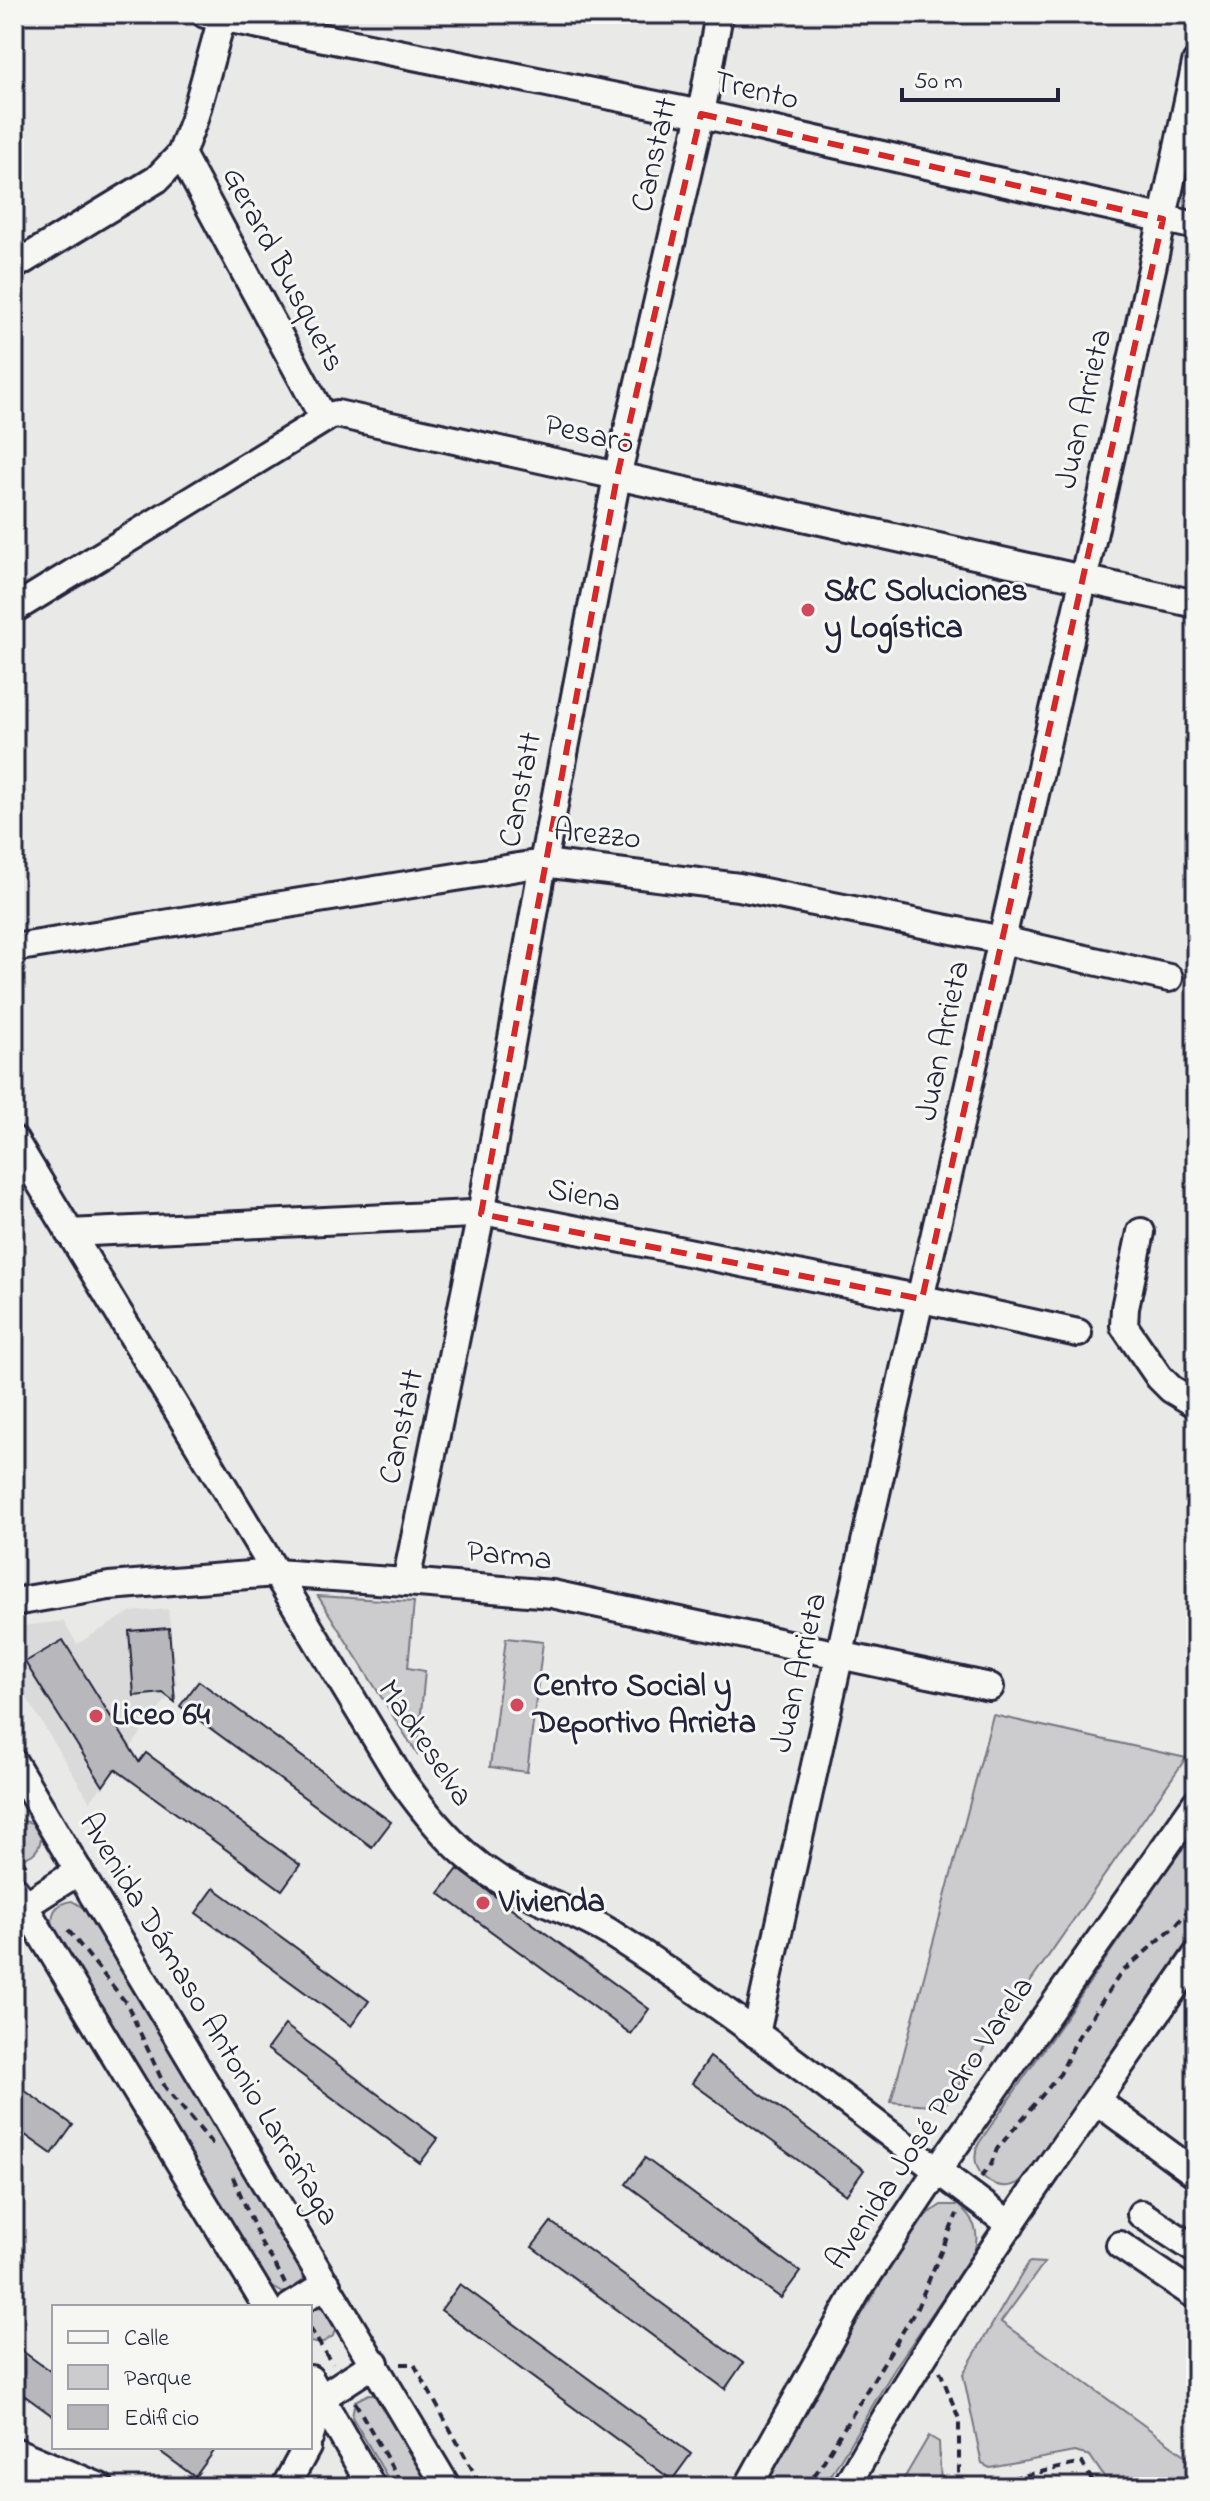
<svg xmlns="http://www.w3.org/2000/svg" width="1210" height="2501" font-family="'Indie Flower',sans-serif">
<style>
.built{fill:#dadada}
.green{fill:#ccccce;stroke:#777784;stroke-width:2}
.building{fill:#b8b8bc;stroke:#22223b;stroke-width:2}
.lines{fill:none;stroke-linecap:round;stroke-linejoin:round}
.minor-casing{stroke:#22223b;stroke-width:32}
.path{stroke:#22223b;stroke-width:4;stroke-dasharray:8 6;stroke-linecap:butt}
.minor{stroke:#f6f6f2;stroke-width:26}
.marked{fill:none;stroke:#d62828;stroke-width:6;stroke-dasharray:16 10;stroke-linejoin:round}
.poi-dot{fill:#d1495b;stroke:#f6f6f2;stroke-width:3}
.labels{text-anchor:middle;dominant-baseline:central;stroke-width:6;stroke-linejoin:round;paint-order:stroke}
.street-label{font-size:32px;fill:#22223b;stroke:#f6f6f2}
.poi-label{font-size:32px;font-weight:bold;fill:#22223b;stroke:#f6f6f2;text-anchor:start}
</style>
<rect width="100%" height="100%" fill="#e9e9e7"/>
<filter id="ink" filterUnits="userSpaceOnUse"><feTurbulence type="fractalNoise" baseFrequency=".0125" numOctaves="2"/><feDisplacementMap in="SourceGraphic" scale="16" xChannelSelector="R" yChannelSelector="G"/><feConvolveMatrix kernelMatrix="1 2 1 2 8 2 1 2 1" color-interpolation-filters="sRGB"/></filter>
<g filter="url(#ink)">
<path class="built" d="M168,1609L177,1685L90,1802L14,1677V1627L63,1621L77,1644L130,1612Z"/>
<g class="green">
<path d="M318,1596L414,1602L408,1668L425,1671L417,1754Z"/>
<path d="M506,1638L543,1642L527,1772L490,1767Z"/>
<path d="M993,1715L1186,1758L944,2106L891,2102Z"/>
<path d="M20,1820L32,1823L41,1838C39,1853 28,1861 14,1856V1821Z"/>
<path d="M1196,1840V1929L1024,2179C999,2200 964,2171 979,2143L1180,1851Z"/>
<path d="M72,1901L85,1909L302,2263L305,2276L300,2286L283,2293L271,2286L54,1930C49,1914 55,1903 72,1901Z"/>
<path d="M941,2205H958C973,2219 981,2231 974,2252L895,2368L824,2487H759L877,2289L923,2217Z"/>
<path d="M1029,2262L1044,2263L1001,2322L1196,2463V2477L1178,2487H1111L1090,2456L1074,2452L990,2468L982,2464L963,2374Z"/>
<path d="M315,2306L329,2310L337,2322L333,2336L320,2344L310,2342V2308Z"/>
<path d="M369,2394L378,2395L437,2487H393L352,2417L355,2401Z"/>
<path d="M929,2436L939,2442L941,2487H899Z"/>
</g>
<g class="building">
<path d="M169,1628L175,1702L163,1693L134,1696L129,1631Z"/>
<path d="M63,1640L139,1762L146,1753L300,1865L282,1890L115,1769L103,1786L25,1662Z"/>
<path d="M199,1681L391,1822L372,1847L180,1706Z"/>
<path d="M458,1869L649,2009L631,2034L439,1893Z"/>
<path d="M214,1888L369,2001L351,2026L196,1913Z"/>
<path d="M285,2025L438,2139L420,2163L267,2049Z"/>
<path d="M710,2057L864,2170L846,2195L692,2083Z"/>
<path d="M14,2083L73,2125L52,2154L14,2127Z"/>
<path d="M645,2158L800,2272L781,2298L626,2184Z"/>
<path d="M551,2222L743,2363L725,2389L532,2247Z"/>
<path d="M460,2284L691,2454L672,2480L441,2310Z"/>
<path d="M14,2345L54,2374V2417L14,2388Z"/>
<path d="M154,2447H217L195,2477Z"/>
</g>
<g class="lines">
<defs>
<g id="minor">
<path d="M205,14L701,114L1196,226"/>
<path d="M181,154L324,419"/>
<path d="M14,266L157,179L181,154L194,119L223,14"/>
<path d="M14,609L329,416L337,414L1196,604"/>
<path d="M14,948L543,863L739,887L1002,940L1169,978"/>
<path d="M14,1140L400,1778C432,1823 466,1864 517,1889C549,1905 585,1916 615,1936C753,2024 879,2129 1011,2225"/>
<path d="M1141,1232L1125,1308L1124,1326L1159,1377L1171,1389L1196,1404"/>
<path d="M69,1233L493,1213L922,1299L1078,1333"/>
<path d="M406,1582L481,1214L543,863L617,477L701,114L719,14"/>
<path d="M14,1602L109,1586L275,1573L406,1582L552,1594L990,1687"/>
<path d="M14,1763L447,2487"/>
<path d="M14,1889L267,2307"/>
<path d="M14,1917L24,1906L79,1871"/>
<path d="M756,2034C898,1376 1057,721 1196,63"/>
<path d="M1097,2101L1196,2174"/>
<path d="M1141,2214L1196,2250"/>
<path d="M1120,2245L1196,2296"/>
<path d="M290,2307L327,2284"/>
<path d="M310,2379L372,2487"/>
<path d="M310,2436L321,2398L375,2363"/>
<path d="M14,2451L100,2487"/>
<path d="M23,2487L34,2460"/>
<path d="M285,2487L307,2447"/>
<path d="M748,2487L857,2291L937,2171L1196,1803"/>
<path d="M846,2487C947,2304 1078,2129 1196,1956"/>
</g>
</defs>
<use href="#minor" class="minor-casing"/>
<g class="path">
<path d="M14,1847L28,1869"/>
<path d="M68,1930L127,2004L165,2087L214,2146"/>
<path d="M233,2177L263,2247L274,2262L285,2284"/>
<path d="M981,2177L991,2164L997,2149L1060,2074L1078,2037L1121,1973L1175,1926L1196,1901"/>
<path d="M310,2328L332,2364"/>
<path d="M401,2364H414L482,2487"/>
<path d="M940,2371L959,2419V2487"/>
<path d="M355,2402L403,2487"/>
<path d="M805,2487L819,2469L917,2308L957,2214"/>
<path d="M971,2487L1082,2463L1096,2487"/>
</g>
<use href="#minor" class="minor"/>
</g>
</g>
<path class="marked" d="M701,114L1163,219L922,1299L481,1214L617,477Z"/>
<g class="poi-dot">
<circle cx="808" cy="610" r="8"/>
<circle cx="517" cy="1705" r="8"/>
<circle cx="96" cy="1716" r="8"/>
<circle cx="483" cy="1903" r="8"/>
</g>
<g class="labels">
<g class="street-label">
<text transform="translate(756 92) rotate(13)">Trento</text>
<text transform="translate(656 155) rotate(-77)">Canstatt</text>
<text transform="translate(282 270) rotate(62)">Gerard Busquets</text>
<text transform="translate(1085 409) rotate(-77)">Juan Arrieta</text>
<text transform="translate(589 436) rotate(13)">Pesaro</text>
<text transform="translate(522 790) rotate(-79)">Canstatt</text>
<text transform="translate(597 836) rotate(6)">Arezzo</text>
<text transform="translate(944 1041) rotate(-78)">Juan Arrieta</text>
<text transform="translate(584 1197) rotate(11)">Siena</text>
<text transform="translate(403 1427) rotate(-78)">Canstatt</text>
<text transform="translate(509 1557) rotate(6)">Parma</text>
<text transform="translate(800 1673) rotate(-77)">Juan Arrieta</text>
<text transform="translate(424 1744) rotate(56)">Madreselva</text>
<text transform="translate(208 2020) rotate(59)">Avenida Dámaso Antonio Larrañaga</text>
<text transform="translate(931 2124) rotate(-56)">Avenida José Pedro Varela</text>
</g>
<g class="poi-label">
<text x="824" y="592">S&amp;C Soluciones<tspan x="824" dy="37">y Logística</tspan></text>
<text x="533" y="1687">Centro Social y<tspan x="533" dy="37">Deportivo Arrieta</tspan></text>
<text x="112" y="1716">Liceo 64</text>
<text x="499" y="1903">Vivienda</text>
</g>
</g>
<rect width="1210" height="2501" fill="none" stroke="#f6f6f2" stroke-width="48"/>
<rect x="24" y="24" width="1162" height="2453" fill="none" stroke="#22223b" stroke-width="3" filter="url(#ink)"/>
<rect x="52" y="2305" width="260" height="144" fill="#f6f6f2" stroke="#a1a1a9" stroke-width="2"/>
<rect x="68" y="2331" width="40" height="12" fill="#f6f6f2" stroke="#a1a1a9" stroke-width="2"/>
<text x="124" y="2345" font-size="24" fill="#22223b">Calle</text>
<rect x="68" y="2365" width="40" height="24" fill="#ccccce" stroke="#a1a1a9" stroke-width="2"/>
<text x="124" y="2385" font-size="24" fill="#22223b">Parque</text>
<rect x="68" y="2405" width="40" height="24" fill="#b8b8bc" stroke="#a1a1a9" stroke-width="2"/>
<text x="124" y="2425" font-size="24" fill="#22223b">Edificio</text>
<path d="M902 88v12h156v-12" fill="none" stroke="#22223b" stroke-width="4"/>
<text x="914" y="88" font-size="24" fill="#22223b" stroke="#f6f6f2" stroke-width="6" paint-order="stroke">50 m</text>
</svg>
